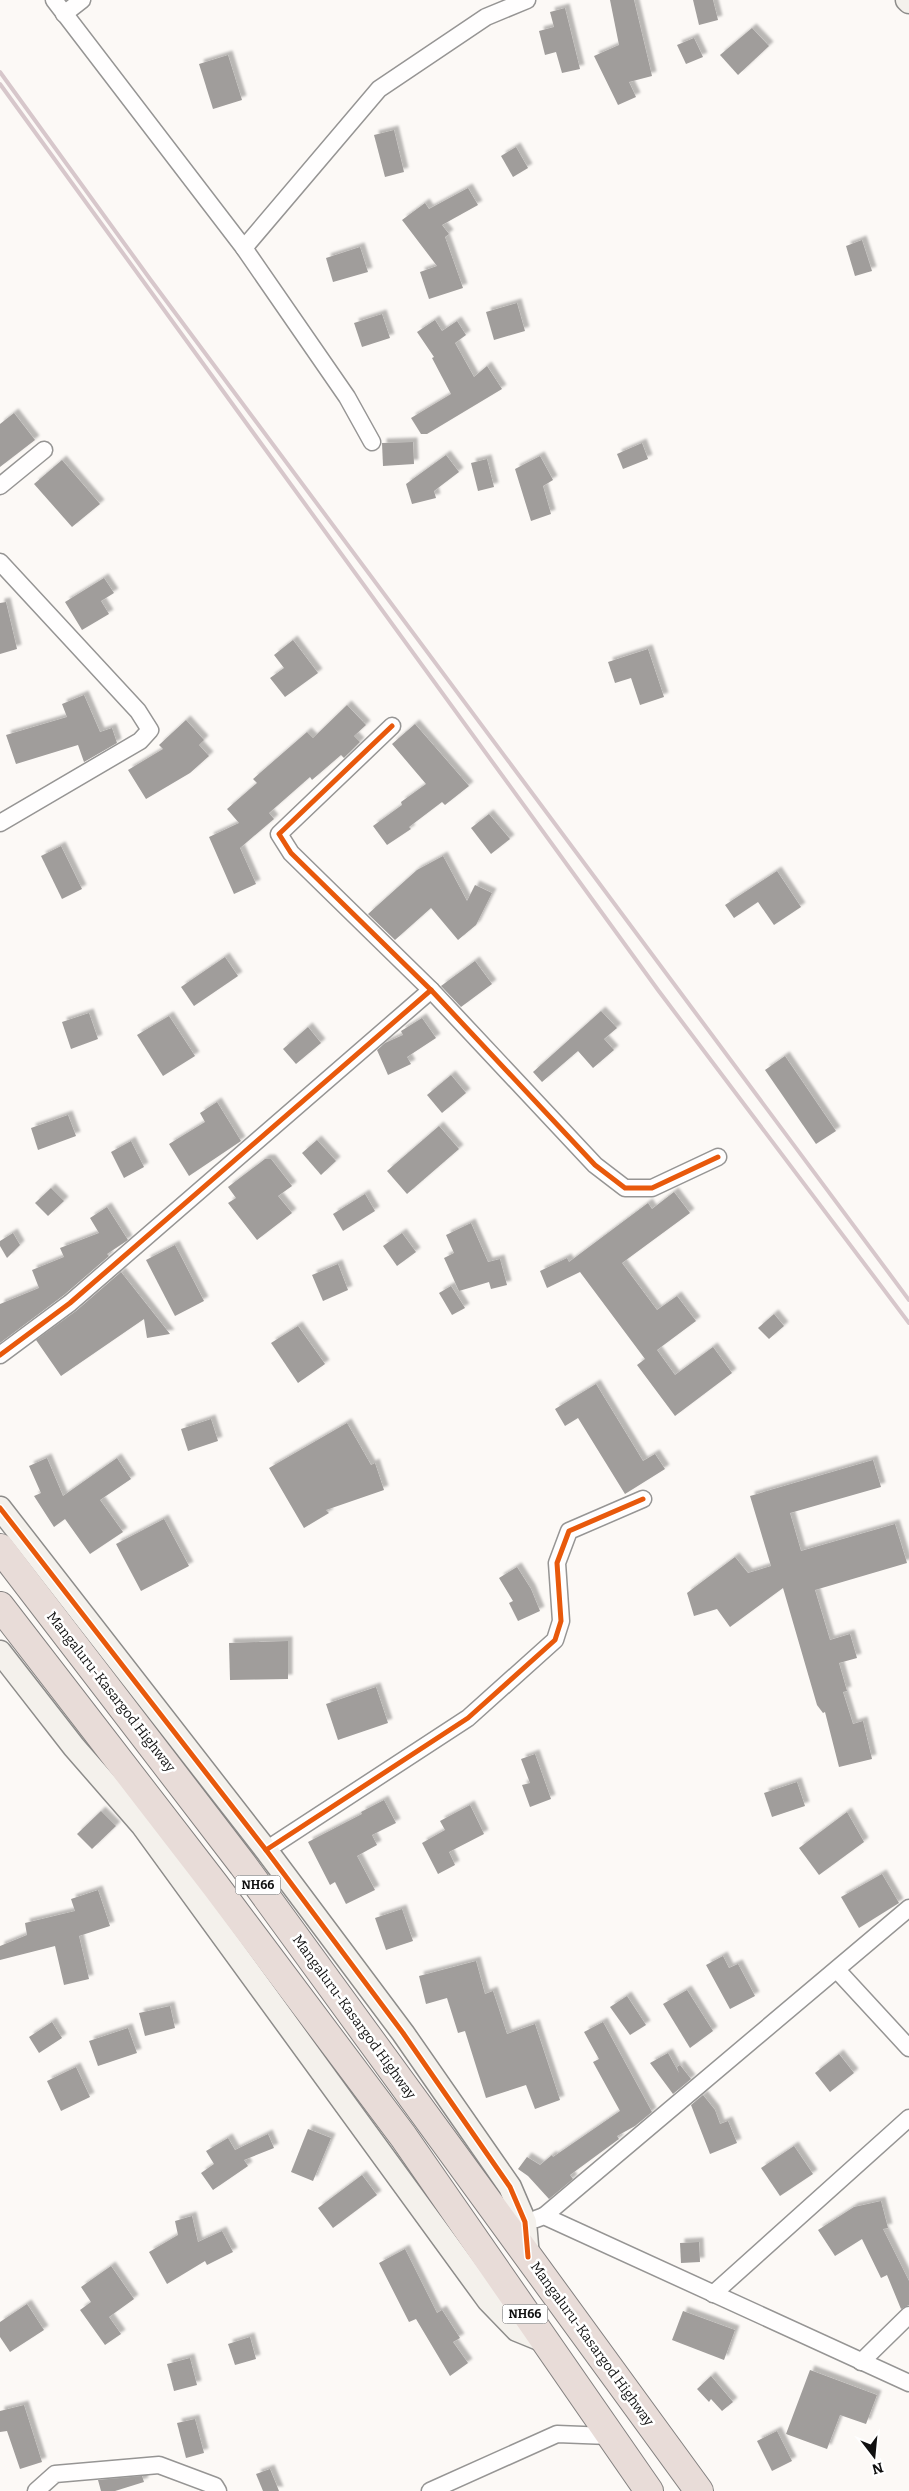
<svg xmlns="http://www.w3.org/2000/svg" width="909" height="2491" font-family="Bitter,serif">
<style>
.building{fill:#a09d9b;filter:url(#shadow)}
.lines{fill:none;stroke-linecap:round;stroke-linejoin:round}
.street-casing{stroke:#969594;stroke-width:19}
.secondary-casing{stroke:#8d8c8a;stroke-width:25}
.highway-casing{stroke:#848281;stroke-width:30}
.street{stroke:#fffefe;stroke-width:16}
.secondary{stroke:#f4f1ec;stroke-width:22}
.highway{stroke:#e8dcd8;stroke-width:28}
.rail{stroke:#d7c7cb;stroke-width:4}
.cycleway-casing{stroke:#fff;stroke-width:8}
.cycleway{stroke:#e8590c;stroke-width:5}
.labels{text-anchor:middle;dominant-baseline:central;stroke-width:5;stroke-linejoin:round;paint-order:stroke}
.shield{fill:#fff;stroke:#585858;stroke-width:1}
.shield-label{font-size:12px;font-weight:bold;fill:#101010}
.street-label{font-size:14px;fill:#101010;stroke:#fff}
</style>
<defs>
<filter id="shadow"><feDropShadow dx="4.5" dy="-4.5" stdDeviation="1" flood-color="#0004"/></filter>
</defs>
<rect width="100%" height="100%" fill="#fcf9f6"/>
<g class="building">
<path d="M610,0H634L652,76L629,82L636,97L618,105L594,56L619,45Z"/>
<path d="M693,0H713L718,20L699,25Z"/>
<path d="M565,8L580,69L562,73L556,52L545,55L539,31L554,27L550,12Z"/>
<path d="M752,28L769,46L738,75L720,55Z"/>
<path d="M694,38L703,57L686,64L677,45Z"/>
<path d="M228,55L242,100L213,109L199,64Z"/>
<path d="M394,130L404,172L385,177L374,135Z"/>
<path d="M516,147L528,168L513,177L501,156Z"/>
<path d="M468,188L478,205L442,225L449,234L445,237L463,288L429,299L420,272L437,266L402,220L425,203L429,209Z"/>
<path d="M862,240L872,271L855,276L846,246Z"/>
<path d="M360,247L368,272L333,282L326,258Z"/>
<path d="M517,303L525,331L494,340L486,312Z"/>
<path d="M382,314L390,338L362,347L354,323Z"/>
<path d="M435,320L442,331L457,321L466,335L455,343L474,377L487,366L502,389L427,434H421L411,418L451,394L432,358L434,357L417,332Z"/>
<path d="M14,413L35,440L0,467V424Z"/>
<path d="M413,442L414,464L383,466L382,443Z"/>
<path d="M642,443L648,459L623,469L617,454Z"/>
<path d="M446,455L459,472L434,491L436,498L412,504L406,484Z"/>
<path d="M540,456L553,480L543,486L551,514L531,521L515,469Z"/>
<path d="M487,459L494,487L478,491L471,463Z"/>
<path d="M62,460L100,504L72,527L34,484Z"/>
<path d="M104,578L114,593L101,601L109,614L82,630L65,602Z"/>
<path d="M6,602L17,649L0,654V603Z"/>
<path d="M293,640L318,673L285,697L270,678L284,668L274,655Z"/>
<path d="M648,649L664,697L640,705L631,678L615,683L608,662Z"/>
<path d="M84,695L100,732L112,728L117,743L84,762L78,745L16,764L6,735L67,717L62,704Z"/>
<path d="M347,705L366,725L354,736L360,742L344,758L341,755L312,780L310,777L269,813L274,819L240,848L256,884L234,894L209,837L239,823L227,809L257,783L253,779L307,732L313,738Z"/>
<path d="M186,720L204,740L199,745L209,756L190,773L146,799L128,770L163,749L159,745Z"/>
<path d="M415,724L469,786L445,805L442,802L409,827L411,829L387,845L373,826L402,805L401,802L426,784L392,744Z"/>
<path d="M489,814L510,839L491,854L471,828Z"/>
<path d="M61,846L82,889L62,899L41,856Z"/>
<path d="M443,856L467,901L475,885L492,893L476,925L458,940L431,908L395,940L368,914L417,870Z"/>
<path d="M777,871L801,907L774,925L758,902L734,918L725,905Z"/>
<path d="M225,957L238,976L194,1006L181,987Z"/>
<path d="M475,961L492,984L461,1007L441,986Z"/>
<path d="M601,1011L617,1028L604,1039L614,1050L593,1068L578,1051L542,1082L533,1072Z"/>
<path d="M89,1013L98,1039L71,1049L62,1022Z"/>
<path d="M169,1016L195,1056L163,1076L137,1035Z"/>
<path d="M422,1018L436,1038L407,1057L411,1064L388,1075L377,1050L385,1043L403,1035L401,1031Z"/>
<path d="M308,1027L321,1043L296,1064L283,1049Z"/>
<path d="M785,1056L836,1131L816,1144L765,1070Z"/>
<path d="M451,1075L466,1093L442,1113L427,1095Z"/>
<path d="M217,1102L241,1141L189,1176L169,1144L205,1122L200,1113Z"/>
<path d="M68,1115L76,1136L38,1150L31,1128Z"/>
<path d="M439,1126L459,1149L407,1194L387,1171Z"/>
<path d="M317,1140L336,1161L321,1175L302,1153Z"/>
<path d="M131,1141L144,1167L124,1178L111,1152Z"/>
<path d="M265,1159H271L292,1186L278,1196L292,1213L257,1240L228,1203L236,1198L228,1187Z"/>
<path d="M51,1188L64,1201L48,1216L35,1203Z"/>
<path d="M674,1192L690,1213L622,1263L657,1310L677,1296L696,1321L657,1350L675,1375L713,1347L732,1373L675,1416L637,1365L645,1359L580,1272L547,1288L540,1271L567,1258L569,1262L648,1203L652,1209Z"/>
<path d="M365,1194L375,1211L343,1231L333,1214Z"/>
<path d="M107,1207L128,1240L107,1254L109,1256L64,1295L0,1343V1304L39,1288L32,1270L64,1257L60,1248L99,1233L90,1218Z"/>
<path d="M471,1223L488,1262L500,1259L507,1285L491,1289L489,1282L459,1291L444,1258L454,1253L446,1235Z"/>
<path d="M13,1233L20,1245L7,1258L0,1246V1241Z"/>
<path d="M402,1233L416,1252L397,1266L383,1246Z"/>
<path d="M175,1245L204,1301L175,1316L146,1260Z"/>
<path d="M338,1264L348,1290L323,1301L312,1275Z"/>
<path d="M121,1272L170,1334L147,1338L144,1319L61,1376L36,1340L76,1311Z"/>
<path d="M451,1286L465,1308L452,1315L439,1293Z"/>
<path d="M774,1314L784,1326L769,1339L758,1328Z"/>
<path d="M298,1326L325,1364L298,1383L271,1343Z"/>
<path d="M596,1384L643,1461L655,1454L665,1469L625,1494L578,1418L565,1426L555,1409Z"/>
<path d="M211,1419L218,1441L188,1451L181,1429Z"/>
<path d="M347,1423L371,1465L375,1463L384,1490L326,1510L329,1513L304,1528L269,1468Z"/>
<path d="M47,1458L63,1496L117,1458L131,1479L100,1500L123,1532L90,1554L65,1519L54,1527L34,1496L41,1493L29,1466Z"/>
<path d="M873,1460L881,1487L790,1513L801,1551L895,1524L907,1563L815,1590L830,1640L850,1634L857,1658L839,1663L847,1691L843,1692L853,1724L863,1721L872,1759L839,1767L825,1712L823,1713L817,1705L783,1588L730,1627L717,1609L694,1616L687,1593L735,1557L748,1573L771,1566L750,1496Z"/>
<path d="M164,1519L189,1566L141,1591L116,1544Z"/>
<path d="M517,1567L531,1589L540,1611L518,1621L509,1603L513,1601L499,1578Z"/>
<path d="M288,1641V1679L230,1680L229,1643Z"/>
<path d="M376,1687L388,1723L338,1740L326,1704Z"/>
<path d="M535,1754L551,1799L530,1807L522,1785L530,1783L521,1759Z"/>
<path d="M797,1782L805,1806L772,1817L764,1793Z"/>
<path d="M384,1800L396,1823L372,1835L377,1845L357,1856L375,1890L346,1904L335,1882L330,1885L308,1842L362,1814L361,1812Z"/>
<path d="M470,1805L484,1834L449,1852L455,1865L438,1874L422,1843L445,1830L440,1821Z"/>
<path d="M101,1811L116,1826L92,1849L77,1834Z"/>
<path d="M847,1812L864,1842L819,1875L799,1848Z"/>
<path d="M882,1874L899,1903L859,1928L841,1897Z"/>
<path d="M98,1890L110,1926L79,1936L89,1979L64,1985L55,1946L0,1960V1946L27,1935L25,1923L75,1911L71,1899Z"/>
<path d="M402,1909L413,1941L386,1950L375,1918Z"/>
<path d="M723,1956L729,1968L738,1964L755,1996L730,2009L706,1965Z"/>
<path d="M476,1961L485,1994L493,1991L507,2034L535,2024L560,2100L535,2109L526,2085L486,2098L465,2031L458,2033L447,1998L426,2004L419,1976Z"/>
<path d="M687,1990L713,2031L690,2048L663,2004Z"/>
<path d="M627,1996L646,2025L630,2035L610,2007Z"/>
<path d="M170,2006L175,2028L145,2036L139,2013Z"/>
<path d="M52,2022L62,2038L39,2053L29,2037Z"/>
<path d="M603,2022L652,2112L635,2126L617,2136L619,2139L570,2175L573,2179L549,2199L528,2176L518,2169L527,2157L540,2165L552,2155L553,2157L620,2111L593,2062L599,2059L584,2032Z"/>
<path d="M128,2028L137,2053L98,2066L89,2041Z"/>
<path d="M668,2053L679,2073L677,2067L680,2065L691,2079L673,2094L650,2063Z"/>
<path d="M839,2054L854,2073L830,2092L815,2073Z"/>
<path d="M76,2067L90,2097L61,2111L47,2081Z"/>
<path d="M703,2095L715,2110L720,2124L728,2121L737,2143L710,2154L691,2105Z"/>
<path d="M308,2129L331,2138L313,2181L291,2172Z"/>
<path d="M268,2134L274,2148L244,2160L248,2166L213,2190L201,2173L214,2164L206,2151L228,2138L235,2150Z"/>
<path d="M794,2146L813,2174L780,2196L761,2168Z"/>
<path d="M362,2175L377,2195L333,2228L318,2208Z"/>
<path d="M881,2201L888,2228L883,2229L909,2281V2305L901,2309L887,2275L881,2278L862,2239L835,2256L818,2230L854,2207Z"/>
<path d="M192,2216L198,2242L222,2231L233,2252L207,2265L205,2261L167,2284L149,2252L178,2235L175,2221Z"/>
<path d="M699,2242L700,2262L681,2263L680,2243Z"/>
<path d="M405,2249L437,2313L442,2310L460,2338L453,2342L468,2363L450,2376L416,2319L409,2322L379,2263Z"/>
<path d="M111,2266L134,2299L109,2317L121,2334L105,2345L80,2310L91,2302L81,2287Z"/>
<path d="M27,2304L44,2330L10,2352L0,2337V2322Z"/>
<path d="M683,2311L735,2330L724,2360L672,2340Z"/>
<path d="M250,2337L256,2359L235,2365L228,2344Z"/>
<path d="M190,2358L197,2385L174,2391L167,2364Z"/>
<path d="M810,2370L877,2395L866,2424L840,2415L827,2449L786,2434Z"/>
<path d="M711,2376L733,2402L722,2411L711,2399L709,2402L697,2389Z"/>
<path d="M24,2405L42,2462L20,2469L7,2431L0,2432V2411Z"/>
<path d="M195,2419L204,2453L186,2458L177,2423Z"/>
<path d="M777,2431L792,2461L772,2471L757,2441Z"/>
<path d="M270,2469L279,2491H263L256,2474Z"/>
<path d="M142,2476L144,2482L115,2491H101L98,2480Z"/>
</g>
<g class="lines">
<defs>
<g id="street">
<path d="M54,0L244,248L347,397L372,442"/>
<path d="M64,14L82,0"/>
<path d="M244,248L379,89L486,17L527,0"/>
<path d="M0,486L44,450"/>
<path d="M0,562L138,711L150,730L140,741L0,823"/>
<path d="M392,726L279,834L291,853L431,990L595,1165L625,1188H652L718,1157"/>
<path d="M0,1355L70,1303L431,990"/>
<path d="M266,1850L468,1718L555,1640L561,1621L557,1563L569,1531L643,1499"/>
<path d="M837,1970L909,2048"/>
<path d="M544,2216L909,1908"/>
<path d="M536,2219L544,2216L909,2383"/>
<path d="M713,2294L909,2118"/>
<path d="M861,2362L909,2315"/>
<path d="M36,2491L55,2474L159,2465L215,2486L218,2491"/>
<path d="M430,2491L557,2434L609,2436"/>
</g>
<g id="secondary">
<path d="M907,0L909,2"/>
<path d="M0,1508L266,1850L403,2033L510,2187L525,2222L528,2257"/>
<path d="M0,1652L74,1747L142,1825L488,2300L517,2330L544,2341"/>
</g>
<g id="highway">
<path d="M0,1548L243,1865L699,2491"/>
<path d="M0,1606L215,1885L403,2136L649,2491"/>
</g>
</defs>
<use href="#street" class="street-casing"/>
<use href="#secondary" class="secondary-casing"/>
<use href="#highway" class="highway-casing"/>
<use href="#street" class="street"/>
<use href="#secondary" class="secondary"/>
<use href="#highway" class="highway"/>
<g class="rail">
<path d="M0,72L150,279L909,1300"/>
<path d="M0,84L658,990L909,1323"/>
</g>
<defs>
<g id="cycleway">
<path d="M392,726L279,834L291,853L431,990L595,1165L625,1188H652L718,1157"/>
<path d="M0,1355L70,1303L431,990"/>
<path d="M0,1508L266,1850L403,2033L510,2187L525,2222L528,2257"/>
<path d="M266,1850L468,1718L555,1640L561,1621L557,1563L569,1531L643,1499"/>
</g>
</defs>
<use href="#cycleway" class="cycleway-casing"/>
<use href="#cycleway" class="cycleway"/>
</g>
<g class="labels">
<g class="shield">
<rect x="235.5" y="1875.5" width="45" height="19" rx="4"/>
<rect x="502.5" y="2304.5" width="45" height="19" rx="4"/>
</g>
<g class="shield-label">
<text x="258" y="1885">NH66</text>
<text x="525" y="2314">NH66</text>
</g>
<g class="street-label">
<text transform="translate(111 1692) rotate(52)">Mangaluru-Kasargod Highway</text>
<text transform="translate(354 2017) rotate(54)">Mangaluru-Kasargod Highway</text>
<text transform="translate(592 2344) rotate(54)">Mangaluru-Kasargod Highway</text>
</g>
</g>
<g transform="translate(874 2456) rotate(164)" stroke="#ffffff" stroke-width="4" paint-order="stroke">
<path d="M0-4L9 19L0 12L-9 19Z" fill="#101010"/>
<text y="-8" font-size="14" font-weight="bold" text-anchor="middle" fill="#101010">N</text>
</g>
</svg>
